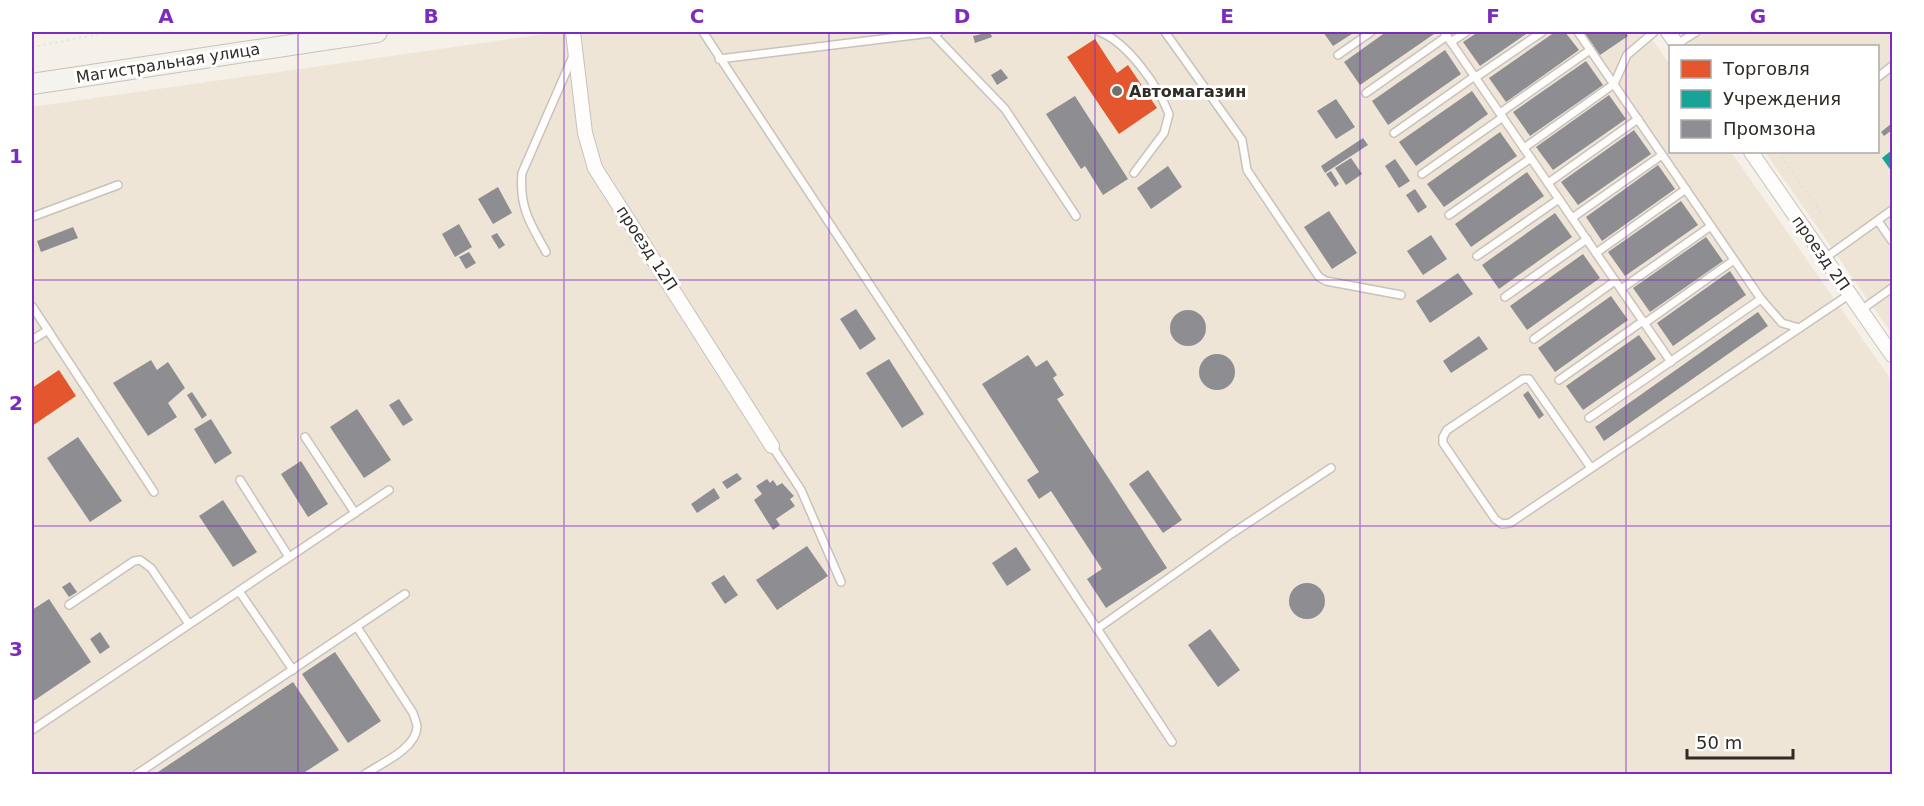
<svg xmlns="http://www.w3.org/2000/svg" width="1924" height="806" font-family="'DejaVu Sans',sans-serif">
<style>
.built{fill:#efe5d6}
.shops{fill:#e4572e}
.public{fill:#17a398}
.industry{fill:#8d8d92}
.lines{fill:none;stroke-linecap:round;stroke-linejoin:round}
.service-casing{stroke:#c7c2bc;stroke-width:10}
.minor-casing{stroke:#c7c2bc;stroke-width:16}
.secondary-casing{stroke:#c7c2bc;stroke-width:22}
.path{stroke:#dfdddb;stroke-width:2;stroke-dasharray:1.5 4.5;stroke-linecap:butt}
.service{stroke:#fefdfc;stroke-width:7}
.minor{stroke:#fefdfc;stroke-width:14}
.secondary{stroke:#f5f3ed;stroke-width:20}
.grid{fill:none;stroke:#7b2cbf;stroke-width:1.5;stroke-opacity:0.55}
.poi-dot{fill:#747069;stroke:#fff;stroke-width:2}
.labels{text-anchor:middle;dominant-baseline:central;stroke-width:6;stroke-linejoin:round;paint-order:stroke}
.street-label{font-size:16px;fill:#2f2b25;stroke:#fff}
.poi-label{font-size:16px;font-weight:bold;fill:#2f2b25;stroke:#fff;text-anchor:start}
.neatline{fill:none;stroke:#7b2cbf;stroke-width:2}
.grid-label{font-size:20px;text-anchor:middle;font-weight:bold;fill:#7b2cbf}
</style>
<rect width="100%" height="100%" fill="#f5f0e8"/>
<g class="built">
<path d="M559,32H1647L1670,65V152H1731L1892,381V774H32V107Z"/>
<path d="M1681,32H1892V334L1765,152H1878V46H1691Z"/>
</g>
<g class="shops">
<path d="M1095,39L1117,73L1128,65L1157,108L1119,134L1067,57Z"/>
<path d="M59,370L76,396L32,426V388Z"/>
</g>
<path class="public" d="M1892,150V172L1882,158Z"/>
<g class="industry">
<path d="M990,32L992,37L975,43L973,36Z"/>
<path d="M1323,32H1355L1333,46Z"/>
<path d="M1386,32H1432L1434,34L1360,85L1344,62Z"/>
<path d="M1478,32H1529L1480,66L1463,42Z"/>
<path d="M1555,32H1565L1579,50L1506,102L1489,78Z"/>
<path d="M1584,32H1625L1628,36L1600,55Z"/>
<path d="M1445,50L1461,74L1388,125L1372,101Z"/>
<path d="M1586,61L1603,85L1530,136L1513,112Z"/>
<path d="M1001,69L1008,78L997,85L991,75Z"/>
<path d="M1472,91L1488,114L1416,166L1399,142Z"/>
<path d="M1609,95L1626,119L1553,170L1536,147Z"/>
<path d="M1075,96L1128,179L1103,195L1085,166L1081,169L1046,114Z"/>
<path d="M1336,99L1355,127L1336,139L1317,111Z"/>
<path d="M1892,123V130L1884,136L1881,132Z"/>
<path d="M1634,130L1651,154L1578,205L1561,182Z"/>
<path d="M1500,132L1517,156L1444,207L1427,184Z"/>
<path d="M1363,138L1368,145L1325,173L1321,166Z"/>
<path d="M1351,158L1362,174L1346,185L1335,168Z"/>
<path d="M1395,159L1410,181L1399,188L1385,166Z"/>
<path d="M1658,165L1675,189L1602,241L1586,217Z"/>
<path d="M1168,166L1182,187L1151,209L1137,188Z"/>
<path d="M1331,171L1339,184L1335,187L1326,174Z"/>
<path d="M1527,172L1544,196L1471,247L1455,224Z"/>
<path d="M498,187L512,213L493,224L478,199Z"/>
<path d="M1415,189L1427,207L1418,213L1406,195Z"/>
<path d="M1681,201L1698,225L1625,276L1608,252Z"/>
<path d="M1329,211L1357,253L1332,269L1304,227Z"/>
<path d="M1555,213L1572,237L1499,289L1482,265Z"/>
<path d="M459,224L472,247L455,257L442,234Z"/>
<path d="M73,227L78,238L41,252L37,241Z"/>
<path d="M497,233L505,245L499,249L491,236Z"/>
<path d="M1431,235L1447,259L1423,275L1407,251Z"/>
<path d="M1706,237L1723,261L1650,312L1633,288Z"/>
<path d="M469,252L476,263L466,269L459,257Z"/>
<path d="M1583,254L1600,278L1527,330L1510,306Z"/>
<path d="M1730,271L1746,295L1673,346L1657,323Z"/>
<path d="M1458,273L1473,294L1430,323L1416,301Z"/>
<path d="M1611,296L1628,320L1555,372L1538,348Z"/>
<path d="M856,309L876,339L860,350L840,319Z"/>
<circle cx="1188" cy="328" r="18"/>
<path d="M1758,312L1768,326L1604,441L1595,427Z"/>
<path d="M1639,335L1656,359L1583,410L1566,386Z"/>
<path d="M1479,336L1488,349L1451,373L1443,361Z"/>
<circle cx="1217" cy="372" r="18"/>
<path d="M1028,355L1036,367L1047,360L1057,375L1053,378L1064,395L1057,399L1167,568L1106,608L1087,579L1102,569L1051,491L1039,499L1037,496L1027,480L1039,472L982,384Z"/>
<path d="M889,359L924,414L902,428L866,373Z"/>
<path d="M151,360L157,370L168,362L185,388L168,403L177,417L148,436L113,383Z"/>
<path d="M1528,391L1544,415L1539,419L1523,395Z"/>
<path d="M192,392L207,415L202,419L187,395Z"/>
<path d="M399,399L413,420L403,426L389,405Z"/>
<path d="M357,409L391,460L364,478L330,427Z"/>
<path d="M211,419L232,453L215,464L194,429Z"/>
<path d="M78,437L122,501L90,522L47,458Z"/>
<path d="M301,461L328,504L308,517L281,474Z"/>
<path d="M1148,470L1182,520L1163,533L1129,484Z"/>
<path d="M737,473L742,479L727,489L722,482Z"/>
<path d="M767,479L770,483L773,480L777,486L782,483L794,496L790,499L795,506L776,519L780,525L773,530L754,500L762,494L756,486Z"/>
<path d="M714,488L720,498L697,513L691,504Z"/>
<path d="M223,500L257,552L233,567L199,516Z"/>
<path d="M807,546L828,576L777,610L756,580Z"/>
<path d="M1016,547L1031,570L1007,586L992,563Z"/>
<path d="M724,575L738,595L725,604L711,583Z"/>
<path d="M70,582L77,592L69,597L62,587Z"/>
<circle cx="1307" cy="601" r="18"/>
<path d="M49,599L91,662L32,702V610Z"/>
<path d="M1210,629L1240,670L1218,687L1188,645Z"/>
<path d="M100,632L110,647L100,654L90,639Z"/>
<path d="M335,652L381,721L348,743L302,674Z"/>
<path d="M293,682L339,750L302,774H155Z"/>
</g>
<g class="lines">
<defs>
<g id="service">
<path d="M703,32L1172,742"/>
<path d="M1100,32C1128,43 1158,86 1169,114L1164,133L1134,173"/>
<path d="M1165,32L1242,140L1247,170L1319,277L1326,281L1401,295"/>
<path d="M1444,32L1671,362"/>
<path d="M1578,32L1761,299L1782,323L1799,328"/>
<path d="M933,34L1005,109L1076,216"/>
<path d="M1451,42L1466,32"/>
<path d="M1677,44L1696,32"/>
<path d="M1338,55L1371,32"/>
<path d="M719,59L939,32"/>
<path d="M1476,77L1542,32"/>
<path d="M1878,77L1892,66"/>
<path d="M1366,93L1447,36"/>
<path d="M1500,113L1590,50"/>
<path d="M1394,133L1475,76"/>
<path d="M1524,148L1614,84L1627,55L1654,32"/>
<path d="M1422,174L1503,117"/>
<path d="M1548,183L1638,119"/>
<path d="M1449,215L1531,158"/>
<path d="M32,217L118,185"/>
<path d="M1572,218L1662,155"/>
<path d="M1878,221L1892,241"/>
<path d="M546,252C530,223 519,207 522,173L573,56"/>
<path d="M1596,253L1686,189"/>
<path d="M1477,256L1559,199"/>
<path d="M1825,258L1892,210"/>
<path d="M1621,289L1711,226"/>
<path d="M1505,297L1587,239"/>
<path d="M32,306L154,492"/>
<path d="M1861,310L1892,288"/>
<path d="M1645,323L1734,260"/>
<path d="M1534,339L1615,281"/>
<path d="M32,340L48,330"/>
<path d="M1559,380L1643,321"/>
<path d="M1589,418L1761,299"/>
<path d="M305,437L355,513"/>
<path d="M772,446L801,490L841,582"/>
<path d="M1591,468L1529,379H1523L1447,430L1443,437V443L1495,519L1502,524L1510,523L1850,294"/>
<path d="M240,480L289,557"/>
<path d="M239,591L293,670"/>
<path d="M69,605L134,561L140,560L151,568L189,624"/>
<path d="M357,627L413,713C414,717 417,723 417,727C416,749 380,764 365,774"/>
<path d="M1097,629L1231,534L1331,468"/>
<path d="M32,730L389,490"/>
<path d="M137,774L405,594"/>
</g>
<g id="minor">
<path d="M573,32L585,133L595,168L772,446"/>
<path d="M1668,32L1678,46"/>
<path d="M1751,152L1892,355"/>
</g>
<path id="secondary" d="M32,84L377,32"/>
</defs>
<use href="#service" class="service-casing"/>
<use href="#minor" class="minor-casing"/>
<use href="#secondary" class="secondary-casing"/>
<g class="path">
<path d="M32,47L111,32"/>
<path d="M1778,152L1825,218"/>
</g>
<use href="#service" class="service"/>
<use href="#minor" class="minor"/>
<use href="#secondary" class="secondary"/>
</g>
<path class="grid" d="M298,32V774M564,32V774M829,32V774M1095,32V774M1360,32V774M1626,32V774M32,280H1892M32,526H1892"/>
<circle class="poi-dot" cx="1117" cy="91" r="6"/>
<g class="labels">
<g class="street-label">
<text transform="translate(168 63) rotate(-9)">Магистральная улица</text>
<text transform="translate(647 248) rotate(57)">проезд 12П</text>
<text transform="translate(1821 253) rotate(55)">проезд 2П</text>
</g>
<g class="poi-label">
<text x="1129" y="91">Автомагазин</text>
</g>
</g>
<rect width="1924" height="806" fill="none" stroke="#ffffff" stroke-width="66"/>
<rect x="1669" y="45" width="210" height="108" fill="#ffffff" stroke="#acaaa8" stroke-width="1.5"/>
<rect x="1681" y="60" width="30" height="18" fill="#e4572e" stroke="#acaaa8" stroke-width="1.5"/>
<text x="1723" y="75" font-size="18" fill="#2f2b25">Торговля</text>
<rect x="1681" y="90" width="30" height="18" fill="#17a398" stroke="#acaaa8" stroke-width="1.5"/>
<text x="1723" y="105" font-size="18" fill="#2f2b25">Учреждения</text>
<rect x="1681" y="120" width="30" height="18" fill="#8d8d92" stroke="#acaaa8" stroke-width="1.5"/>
<text x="1723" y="135" font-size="18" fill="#2f2b25">Промзона</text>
<path d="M1687 749v9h106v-9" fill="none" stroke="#2f2b25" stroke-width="3"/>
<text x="1696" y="749" font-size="18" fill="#2f2b25" stroke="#ffffff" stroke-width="4.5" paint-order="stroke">50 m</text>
<rect x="33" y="33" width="1858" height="740" class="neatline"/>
<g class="grid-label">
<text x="166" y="23">A</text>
<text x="431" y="23">B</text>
<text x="697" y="23">C</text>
<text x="962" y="23">D</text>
<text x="1227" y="23">E</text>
<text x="1493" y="23">F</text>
<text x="1758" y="23">G</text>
<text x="16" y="163">1</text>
<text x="16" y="410">2</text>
<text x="16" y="656">3</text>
</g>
</svg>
